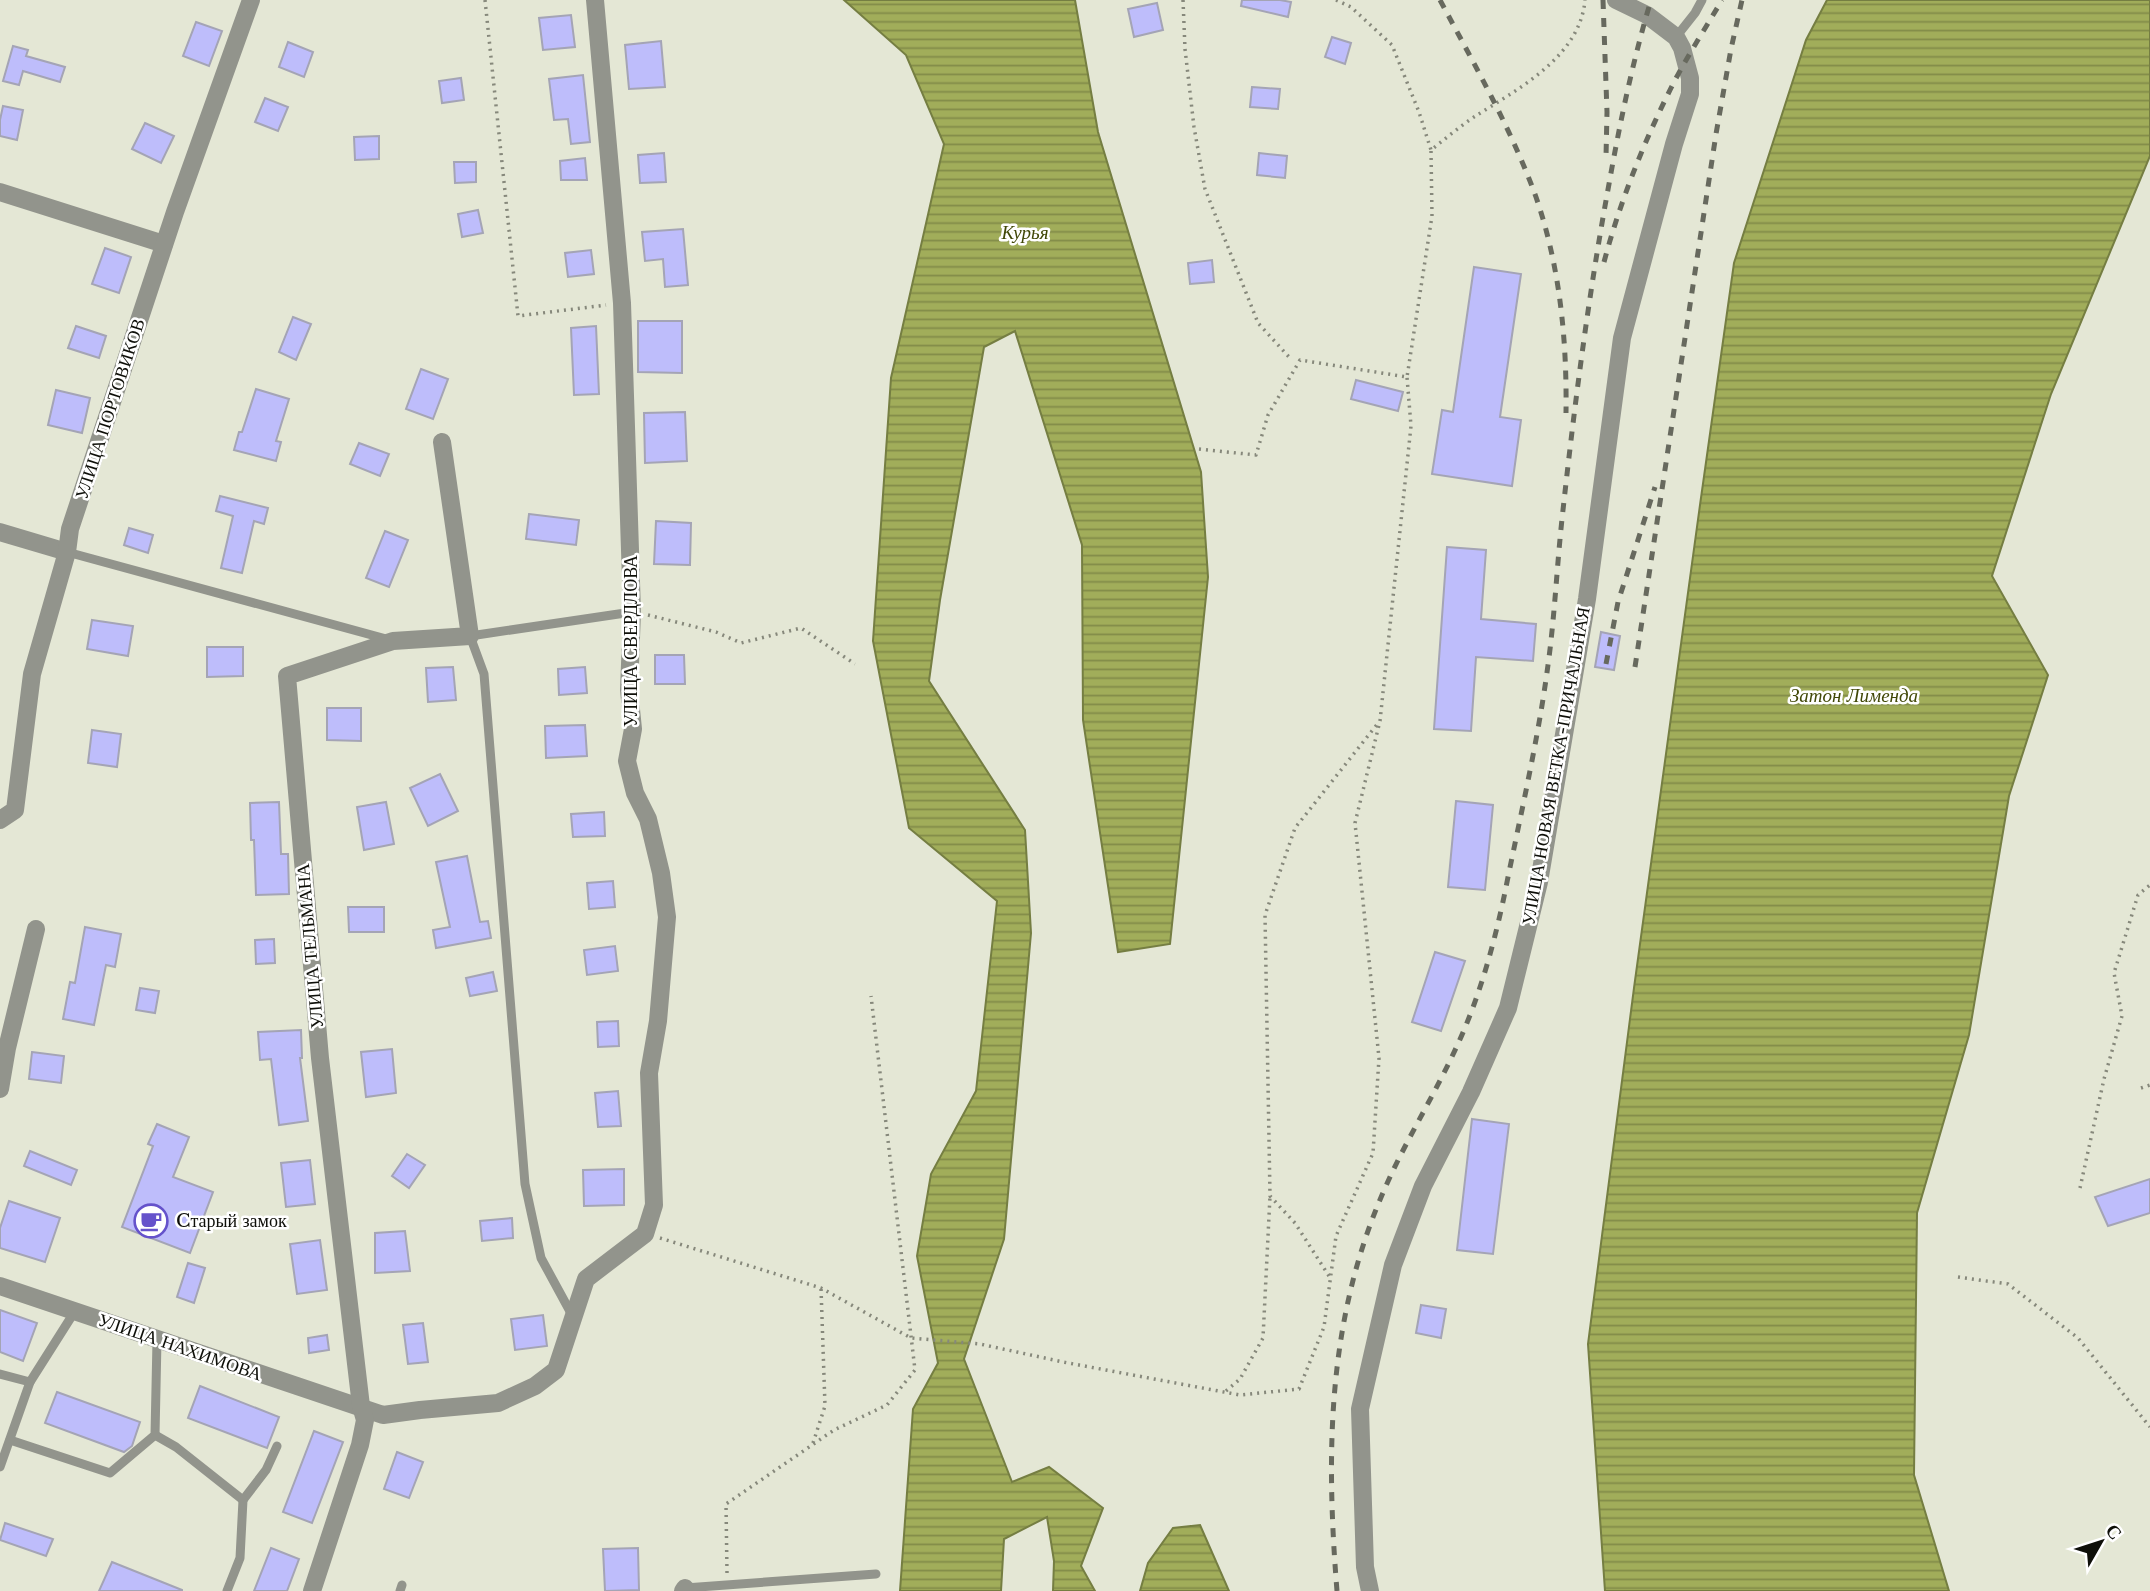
<svg xmlns="http://www.w3.org/2000/svg" width="2150" height="1591" font-family="'Libre Baskerville',serif">
<style>
.water{fill:url(#water-rules);stroke:#757e42;stroke-width:2}
.building{fill:#bebdfb;stroke:#a4a4b5;stroke-width:2}
.lines{fill:none;stroke-linecap:round;stroke-linejoin:round}
.path{stroke:#86887b;stroke-width:3.5;stroke-dasharray:2 5;stroke-linecap:butt}
.service{stroke:#92948c;stroke-width:9}
.minor{stroke:#92948c;stroke-width:18}
.rail{stroke:#67695e;stroke-width:5;stroke-dasharray:9 9;stroke-linecap:butt}
.labels{text-anchor:middle;dominant-baseline:central;stroke-width:5;stroke-linejoin:round;paint-order:stroke}
.street-label{font-size:18px;fill:#0e0f09;stroke:#fff}
.poi-label{font-size:18px;fill:#0e0f09;stroke:#fff;text-anchor:start}
.water-label{font-size:19px;font-style:italic;fill:#414807;stroke:#fff}
</style>
<defs>
<pattern id="water-rules" width="6" height="5" patternUnits="userSpaceOnUse" patternTransform="scale(1.75)"><rect width="6" height="5" fill="#a1ad5a"/><path d="M0 2.5h6" fill="none" stroke="#828b49"/></pattern>
</defs>
<rect width="100%" height="100%" fill="#e4e7d5"/>
<g class="water">
<path d="M844,0H1075L1098,132L1201,472L1208,577L1170,944L1118,952L1083,720L1082,545L1015,331L984,347L940,600L929,681L1025,830L1031,933L1004,1239L964,1359L1012,1482L1049,1467L1103,1508L1081,1566L1095,1591H1053L1054,1561L1047,1517L1004,1539L1001,1591H900L913,1409L938,1363L917,1256L931,1174L976,1091L997,901L909,828L873,641L891,378L944,144L906,55Z"/>
<path d="M1827,0H2150V156L2051,394L1992,576L2048,675L2009,796L1969,1035L1917,1213L1914,1475L1949,1591H1605L1588,1344L1634,988L1700,505L1734,263L1806,40Z"/>
<path d="M1200,1525L1229,1591H1140L1148,1563L1173,1528Z"/>
</g>
<g class="building">
<path d="M1242,0H1280L1291,2L1288,17L1241,6Z"/>
<path d="M1157,3L1163,30L1134,37L1128,9Z"/>
<path d="M571,15L575,47L543,50L539,18Z"/>
<path d="M196,22L222,31L209,66L183,56Z"/>
<path d="M1332,37L1351,43L1345,64L1325,57Z"/>
<path d="M661,41L665,87L629,89L625,45Z"/>
<path d="M288,42L313,52L304,77L279,67Z"/>
<path d="M13,46L28,50L26,56L65,67L60,82L23,71L19,85L3,81Z"/>
<path d="M583,75L590,142L571,144L568,119L554,120L549,79Z"/>
<path d="M461,78L464,100L442,103L439,81Z"/>
<path d="M1252,87L1280,89L1278,109L1250,107Z"/>
<path d="M265,98L288,107L278,131L255,122Z"/>
<path d="M3,106L23,110L17,140L0,136V120Z"/>
<path d="M145,123L174,136L161,163L132,149Z"/>
<path d="M379,136V159L355,160L354,137Z"/>
<path d="M664,153L666,182L640,183L638,155Z"/>
<path d="M1259,153L1287,156L1285,178L1257,175Z"/>
<path d="M585,158L587,180H561L560,161Z"/>
<path d="M454,162H476V182L455,183Z"/>
<path d="M478,210L483,233L462,237L458,214Z"/>
<path d="M683,229L688,285L665,287L663,259L645,261L642,232Z"/>
<path d="M105,248L131,257L119,293L92,284Z"/>
<path d="M591,250L594,274L568,277L565,253Z"/>
<path d="M1212,260L1214,282L1190,284L1188,263Z"/>
<path d="M1474,267L1521,274L1500,417L1521,420L1512,486L1432,474L1442,410L1453,412Z"/>
<path d="M293,317L311,324L296,360L279,352Z"/>
<path d="M638,321H682V373L638,372Z"/>
<path d="M76,326L106,336L99,358L68,348Z"/>
<path d="M596,326L599,394L574,395L571,328Z"/>
<path d="M421,369L448,379L433,419L406,409Z"/>
<path d="M1356,380L1403,392L1398,411L1351,399Z"/>
<path d="M256,389L289,399L276,441L281,442L276,461L234,450L239,432H242Z"/>
<path d="M56,390L90,398L82,433L48,425Z"/>
<path d="M685,412L687,461L645,463L644,413Z"/>
<path d="M359,443L389,454L380,476L350,464Z"/>
<path d="M220,496L268,508L264,524L254,521L242,573L221,568L233,516L216,511Z"/>
<path d="M529,514L579,520L576,545L526,539Z"/>
<path d="M656,521L691,523L690,565L654,564Z"/>
<path d="M129,528L153,535L148,553L124,545Z"/>
<path d="M385,531L408,540L389,587L366,578Z"/>
<path d="M1447,547L1486,550L1481,619L1536,624L1533,661L1476,657L1471,731L1434,729Z"/>
<path d="M92,620L133,626L128,656L87,649Z"/>
<path d="M1601,632L1620,636L1614,670L1595,667Z"/>
<path d="M207,647H243V676L207,677Z"/>
<path d="M655,655H684L685,684H655Z"/>
<path d="M453,667L456,700L428,702L426,668Z"/>
<path d="M585,667L587,693L559,695L558,669Z"/>
<path d="M327,708H361V741L327,740Z"/>
<path d="M585,725L587,756L546,758L545,726Z"/>
<path d="M92,730L121,734L117,767L88,763Z"/>
<path d="M440,774L458,811L428,826L410,788Z"/>
<path d="M1456,801L1493,805L1485,890L1448,887Z"/>
<path d="M279,802L281,854H288L289,894L256,895L254,840H251L250,803Z"/>
<path d="M386,802L394,844L364,850L357,807Z"/>
<path d="M604,812L605,836L573,837L571,814Z"/>
<path d="M467,856L480,922L488,921L491,938L436,948L433,930L450,927L436,862Z"/>
<path d="M613,881L615,907L589,909L587,883Z"/>
<path d="M348,907H384V932H349Z"/>
<path d="M85,927L121,934L115,967L106,965L94,1025L63,1019L70,982L75,983Z"/>
<path d="M274,939L275,963L256,964L255,940Z"/>
<path d="M615,946L618,971L587,975L584,950Z"/>
<path d="M1435,952L1465,961L1441,1031L1412,1022Z"/>
<path d="M493,972L497,991L470,996L466,978Z"/>
<path d="M140,988L159,991L155,1013L136,1010Z"/>
<path d="M618,1021L619,1046L598,1047L597,1022Z"/>
<path d="M301,1030L302,1058H300L308,1121L279,1125L271,1059L260,1060L258,1032Z"/>
<path d="M392,1049L396,1093L366,1097L361,1052Z"/>
<path d="M32,1052L64,1056L61,1083L29,1079Z"/>
<path d="M618,1091L621,1126L598,1127L595,1093Z"/>
<path d="M1472,1119L1509,1124L1493,1254L1457,1250Z"/>
<path d="M157,1124L189,1137L173,1177L213,1192L190,1253L122,1227L153,1146L148,1144Z"/>
<path d="M30,1151L77,1170L71,1185L24,1166Z"/>
<path d="M407,1154L425,1165L409,1188L392,1176Z"/>
<path d="M310,1160L315,1204L286,1207L281,1163Z"/>
<path d="M624,1169V1205L584,1206L583,1170Z"/>
<path d="M2150,1179V1213L2108,1226L2095,1197Z"/>
<path d="M9,1201L60,1218L45,1262L0,1248V1228Z"/>
<path d="M512,1218L513,1238L482,1241L480,1221Z"/>
<path d="M405,1231L410,1271L375,1273V1233Z"/>
<path d="M320,1240L327,1290L297,1294L290,1244Z"/>
<path d="M188,1263L205,1268L194,1303L177,1297Z"/>
<path d="M1421,1305L1446,1309L1441,1338L1416,1333Z"/>
<path d="M0,1310L37,1323L23,1361L0,1352Z"/>
<path d="M543,1315L547,1346L515,1350L511,1319Z"/>
<path d="M423,1323L428,1362L408,1364L403,1325Z"/>
<path d="M327,1335L329,1350L309,1353L308,1338Z"/>
<path d="M200,1386L279,1417L267,1448L188,1418Z"/>
<path d="M57,1392L140,1422L132,1446L124,1452L45,1423Z"/>
<path d="M314,1431L343,1442L312,1523L283,1512Z"/>
<path d="M397,1452L423,1462L409,1498L384,1489Z"/>
<path d="M5,1523L53,1539L46,1556L0,1540Z"/>
<path d="M271,1548L299,1559L287,1591H254Z"/>
<path d="M638,1548L639,1590L605,1591L603,1549Z"/>
<path d="M112,1562L182,1590V1591H99Z"/>
</g>
<g class="lines">
<g class="path">
<path d="M485,0L518,316L606,305"/>
<path d="M1183,0L1185,49L1194,127L1205,189L1258,323L1289,357"/>
<path d="M1336,0L1351,7L1392,45L1419,112L1431,150"/>
<path d="M1199,449L1256,455L1268,415L1300,360L1407,377L1432,216L1431,150C1445,139 1459,127 1474,117C1518,89 1580,57 1585,0"/>
<path d="M648,615L716,632L741,643L801,628L855,664"/>
<path d="M2141,1088L2150,1085"/>
<path d="M2080,1188L2104,1079L2122,1016L2114,973L2138,895L2150,885"/>
<path d="M660,1238L821,1288L911,1338L980,1344L1063,1362L1240,1395L1299,1389L1324,1327L1336,1236L1373,1153L1379,1058L1355,823L1380,721L1411,426L1407,377"/>
<path d="M1329,1276L1295,1223L1270,1196L1265,915L1295,828L1379,722"/>
<path d="M1958,1277L2008,1284L2078,1338L2150,1427"/>
<path d="M1226,1391L1240,1379L1263,1338L1270,1196"/>
<path d="M813,1443L825,1406L821,1288"/>
<path d="M727,1573L726,1504L834,1430L887,1405L915,1370L871,996"/>
</g>
<g class="service">
<path d="M1676,37L1695,13L1702,0"/>
<path d="M67,552L390,640"/>
<path d="M572,1315L541,1258L525,1184L484,674L470,636L632,612"/>
<path d="M0,1374L30,1382L75,1311"/>
<path d="M155,1435L176,1447L243,1500L266,1470L277,1446"/>
<path d="M10,1440L110,1473L155,1435L157,1340"/>
<path d="M0,1467L30,1382"/>
<path d="M685,1588L876,1574"/>
<path d="M227,1591L240,1558L243,1500"/>
<path d="M400,1591L402,1585"/>
</g>
<g class="minor">
<path d="M0,192L164,244"/>
<path d="M0,532L67,552"/>
<path d="M0,820L15,810L32,674L67,552L70,529L175,212L251,0"/>
<path d="M0,1089L7,1048L36,929"/>
<path d="M0,1286L383,1415L420,1410L498,1403L535,1386L556,1370L586,1279L645,1234L654,1205L649,1073L658,1021L667,917L661,873L648,819L635,793L627,761L633,729L629,690L632,612L622,303L595,0"/>
<path d="M312,1591L360,1445L365,1420L361,1406L320,1058L287,676L393,641L470,636L442,442"/>
<path d="M683,1591L685,1588"/>
<path d="M1370,1591L1365,1567L1360,1409L1393,1265L1423,1186L1471,1092L1508,1008L1539,882L1587,599L1622,338L1674,144L1690,94V78L1682,48L1676,37L1647,15L1616,0"/>
</g>
<g class="rail">
<path d="M1440,0C1474,64 1511,128 1536,197C1560,267 1567,340 1566,413"/>
<path d="M1603,0L1607,112L1606,157"/>
<path d="M1604,262C1620,202 1643,144 1671,88C1686,58 1705,29 1722,0"/>
<path d="M1606,664L1618,602L1655,487"/>
<path d="M1635,667L1716,134L1731,49L1742,0"/>
<path d="M1337,1591C1326,1455 1327,1323 1382,1195C1403,1145 1433,1098 1456,1048C1479,999 1494,945 1505,892C1520,817 1538,741 1548,665C1555,614 1557,562 1563,510C1575,401 1589,292 1609,184C1620,122 1633,60 1651,0"/>
</g>
</g>
<defs>
<symbol id="cafe-ring" viewBox="-11 -11 22 22"><circle r="9.5" fill="#fff" stroke="#6552cb" stroke-width="1.5"/><path d="M-5.5-4.5H6V0H3Q3 3.5 0 3.5H-2.5Q-5.5 3.5-5.5 0ZM3-3.2v2h1.7v-2ZM-6 4.5H4V6H-6Z" fill="#6552cb"/></symbol>
</defs>
<g fill-rule="evenodd">
<use href="#cafe-ring" x="132" y="1202" width="38" height="38"/>
</g>
<g class="labels">
<g class="street-label">
<text transform="translate(110 409) rotate(-72)">УЛИЦА ПОРТОВИКОВ</text>
<text transform="translate(631 641) rotate(-90)">УЛИЦА СВЕРДЛОВА</text>
<text transform="translate(1556 766) rotate(-80)">УЛИЦА НОВАЯ ВЕТКА-ПРИЧАЛЬНАЯ</text>
<text transform="translate(310 946) rotate(-95)">УЛИЦА ТЕЛЬМАНА</text>
<text transform="translate(180 1347) rotate(19)">УЛИЦА НАХИМОВА</text>
</g>
<g class="poi-label">
<text x="176" y="1221">Cтарый замок</text>
</g>
<g class="water-label">
<text x="1025" y="232">Курья</text>
<text x="1854" y="695">Затон Лименда</text>
</g>
</g>
<g transform="translate(2101 1542) rotate(51)" stroke="#ffffff" stroke-width="5" paint-order="stroke">
<path d="M0-5L12 26L0 18L-12 26Z" fill="#0e0f09"/>
<text y="-10" font-size="19" font-weight="bold" text-anchor="middle" fill="#0e0f09">С</text>
</g>
</svg>
